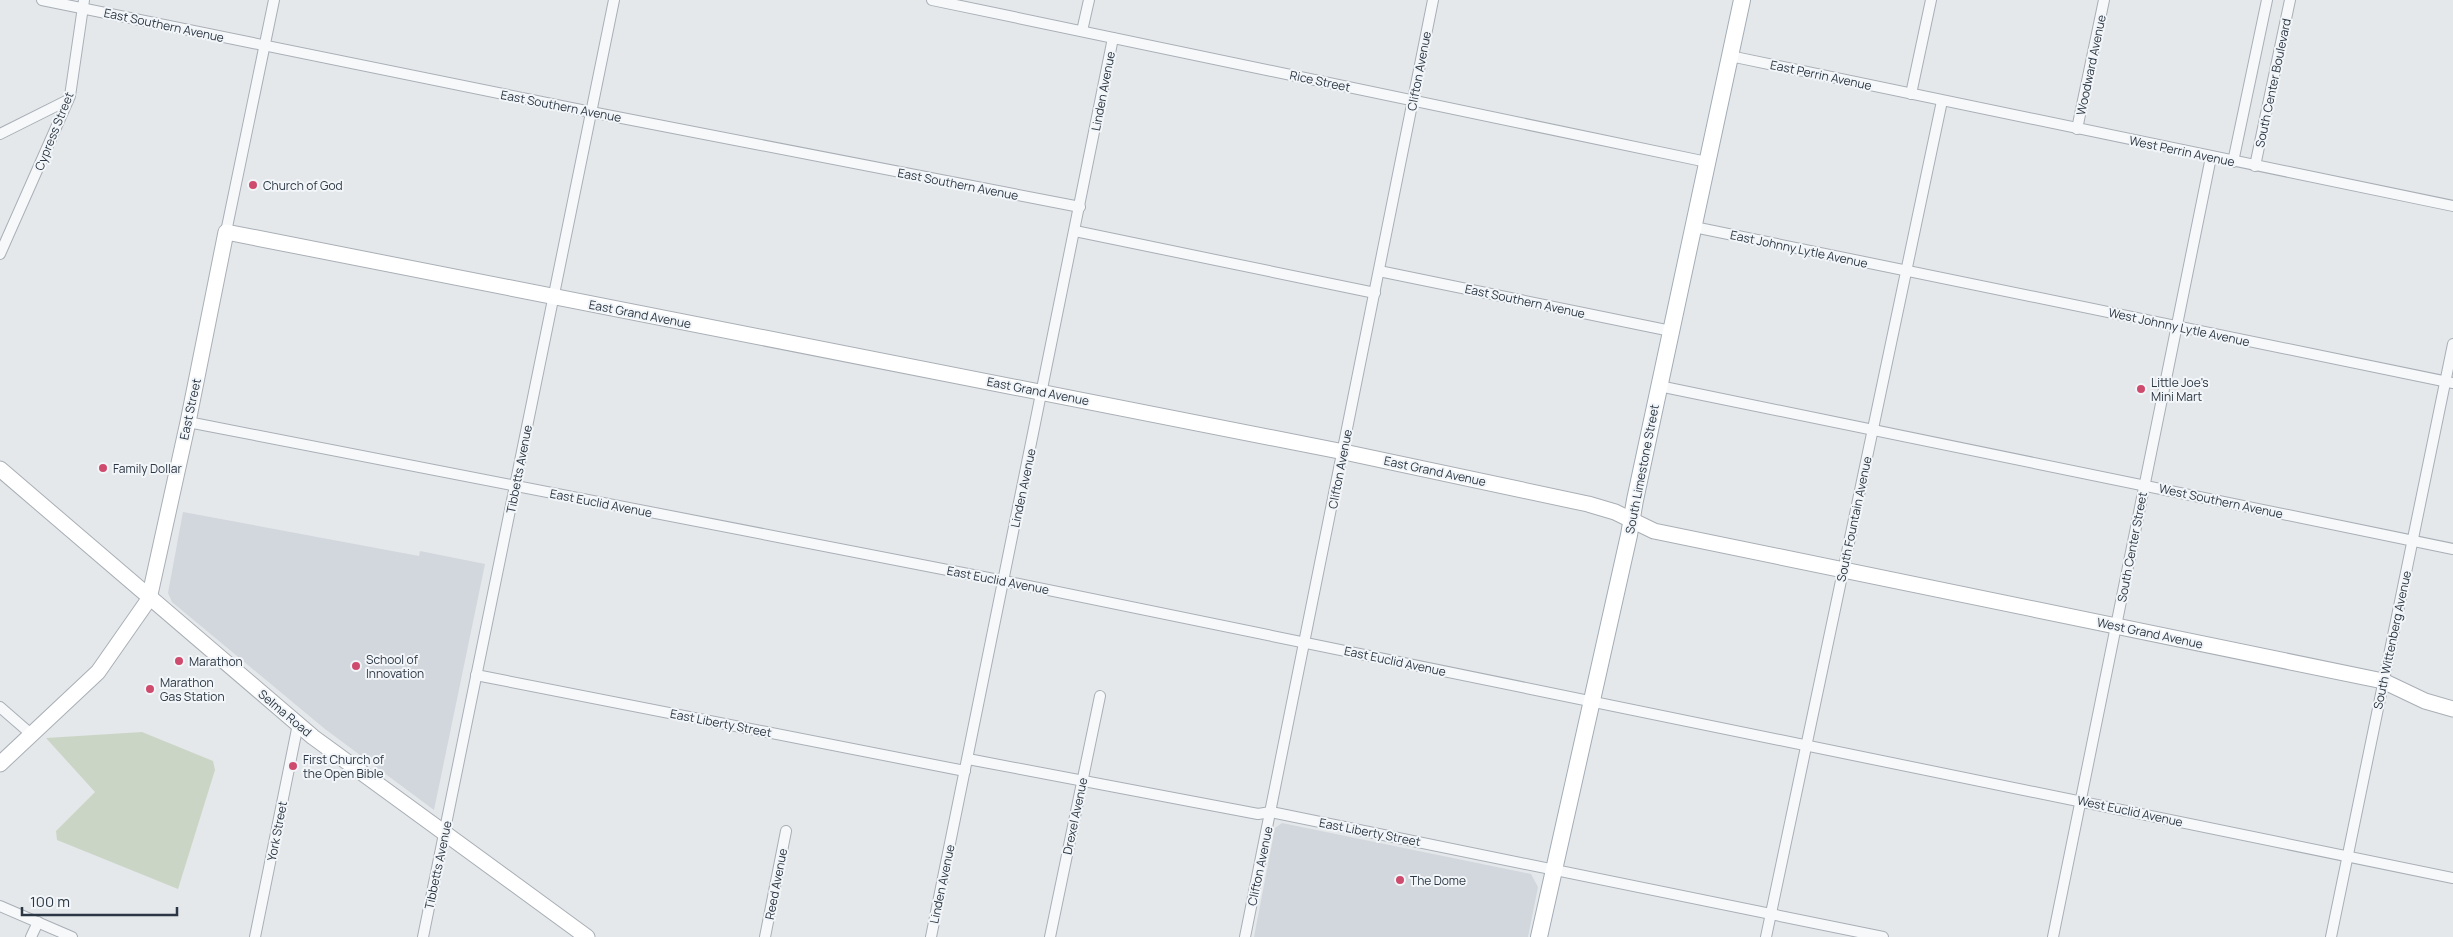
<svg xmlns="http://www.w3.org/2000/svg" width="2453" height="937" font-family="Manrope,sans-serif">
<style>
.built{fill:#d2d7dd}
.green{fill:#cbd5c5}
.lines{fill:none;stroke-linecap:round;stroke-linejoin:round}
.street-casing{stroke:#a9afb6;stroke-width:12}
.secondary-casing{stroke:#a9afb6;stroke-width:17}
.primary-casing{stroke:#a3adb7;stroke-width:18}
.street{stroke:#f6f8fa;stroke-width:10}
.secondary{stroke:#fff;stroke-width:15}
.primary{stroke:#fff;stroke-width:16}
.poi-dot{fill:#ce4b6e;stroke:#f3f6f9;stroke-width:2}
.labels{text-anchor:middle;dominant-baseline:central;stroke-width:4;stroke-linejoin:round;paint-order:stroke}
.street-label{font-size:12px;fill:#2b3744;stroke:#f3f6f9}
.poi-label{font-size:12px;fill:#2b3744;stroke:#f3f6f9;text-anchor:start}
</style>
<rect width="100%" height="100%" fill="#e4e8eb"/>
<g class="built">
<path d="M183,512L419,556L420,551L485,564L434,810L325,729L172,602L168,593Z"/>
<path d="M1282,823L1531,874L1538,887L1528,937H1254L1275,828Z"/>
</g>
<path class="green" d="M142,732L213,761L215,770L178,889L57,840L56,831L95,792L46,738Z"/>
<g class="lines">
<defs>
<g id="street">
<path d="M42,0L591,112L1080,207"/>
<path d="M932,0L1707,162"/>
<path d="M1082,31L1089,0"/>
<path d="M1730,56L2453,206"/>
<path d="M1911,94L1931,0"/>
<path d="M2077,129L2104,0"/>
<path d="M0,134L68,100"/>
<path d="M2233,162L2267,0"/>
<path d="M2255,166L2290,0"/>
<path d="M1694,227L2453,383"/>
<path d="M1075,231L1375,293"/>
<path d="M226,232L274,0"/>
<path d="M0,254L70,96L84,0"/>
<path d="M1379,271L1671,331"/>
<path d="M1659,386L2453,549"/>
<path d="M188,422L1004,581L2453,878"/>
<path d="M476,675L965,771"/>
<path d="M0,707L31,734"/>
<path d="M968,759L1258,814L1271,812L1883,937"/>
<path d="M0,906L72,937"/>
<path d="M31,937L38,922"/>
<path d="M255,937L298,724"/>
<path d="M423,937L614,0"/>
<path d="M765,937L786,831"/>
<path d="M931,937L1113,38"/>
<path d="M1050,937L1100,696"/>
<path d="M1245,937L1433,0"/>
<path d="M1766,937L1942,101"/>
<path d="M2053,937L2211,157"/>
<path d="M2331,937L2453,344"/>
</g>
<g id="secondary">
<path d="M0,469L313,737L587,937"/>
<path d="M0,764L98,672L149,599L188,422L226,232L1344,452L1588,504L1615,512L1654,531L2383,681L2425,701L2453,709"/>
</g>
<path id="primary" d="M1539,937L1629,535L1635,500L1742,0"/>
</defs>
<use href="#street" class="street-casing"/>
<use href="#secondary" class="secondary-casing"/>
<use href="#primary" class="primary-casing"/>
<use href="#street" class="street"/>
<use href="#secondary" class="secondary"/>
<use href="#primary" class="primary"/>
</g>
<g class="poi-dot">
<circle cx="253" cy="185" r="5"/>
<circle cx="2141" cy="389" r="5"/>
<circle cx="103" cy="468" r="5"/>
<circle cx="179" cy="661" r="5"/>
<circle cx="356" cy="666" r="5"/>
<circle cx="150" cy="689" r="5"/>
<circle cx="293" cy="766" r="5"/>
<circle cx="1400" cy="880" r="5"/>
</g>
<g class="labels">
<g class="street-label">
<text transform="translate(164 25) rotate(12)">East Southern Avenue</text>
<text transform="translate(2091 65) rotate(-78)">Woodward Avenue</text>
<text transform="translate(1419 71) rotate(-79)">Clifton Avenue</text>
<text transform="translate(1821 75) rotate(12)">East Perrin Avenue</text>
<text transform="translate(1320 81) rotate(12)">Rice Street</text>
<text transform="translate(2273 83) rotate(-78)">South Center Boulevard</text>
<text transform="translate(1103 91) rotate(-79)">Linden Avenue</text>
<text transform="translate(561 106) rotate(11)">East Southern Avenue</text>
<text transform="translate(54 131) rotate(-68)">Cypress Street</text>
<text transform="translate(2182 151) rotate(12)">West Perrin Avenue</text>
<text transform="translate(958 184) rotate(11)">East Southern Avenue</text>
<text transform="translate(1799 249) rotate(12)">East Johnny Lytle Avenue</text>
<text transform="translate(1525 301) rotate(12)">East Southern Avenue</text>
<text transform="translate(640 314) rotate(11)">East Grand Avenue</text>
<text transform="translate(2179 327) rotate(12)">West Johnny Lytle Avenue</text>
<text transform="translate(1038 391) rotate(11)">East Grand Avenue</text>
<text transform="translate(190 409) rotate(-78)">East Street</text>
<text transform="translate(519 469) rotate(-79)">Tibbetts Avenue</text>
<text transform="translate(1340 469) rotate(-79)">Clifton Avenue</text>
<text transform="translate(1642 469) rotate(-79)">South Limestone Street</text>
<text transform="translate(1435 471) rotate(12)">East Grand Avenue</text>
<text transform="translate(1023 488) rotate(-78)">Linden Avenue</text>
<text transform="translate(2221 501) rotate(12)">West Southern Avenue</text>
<text transform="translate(601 503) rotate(11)">East Euclid Avenue</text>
<text transform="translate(1854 519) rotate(-78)">South Fountain Avenue</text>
<text transform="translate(2132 547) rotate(-79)">South Center Street</text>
<text transform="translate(998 580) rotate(11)">East Euclid Avenue</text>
<text transform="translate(2150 633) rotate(12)">West Grand Avenue</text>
<text transform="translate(2392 640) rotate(-78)">South Wittenberg Avenue</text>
<text transform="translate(1395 661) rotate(12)">East Euclid Avenue</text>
<text transform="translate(285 713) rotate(40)">Selma Road</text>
<text transform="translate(721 723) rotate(11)">East Liberty Street</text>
<text transform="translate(2130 811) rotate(12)">West Euclid Avenue</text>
<text transform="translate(1075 816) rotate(-78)">Drexel Avenue</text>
<text transform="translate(277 831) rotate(-79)">York Street</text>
<text transform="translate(1370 832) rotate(11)">East Liberty Street</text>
<text transform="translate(438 865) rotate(-78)">Tibbetts Avenue</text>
<text transform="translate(1260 866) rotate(-78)">Clifton Avenue</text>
<text transform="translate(776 884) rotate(-79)">Reed Avenue</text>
<text transform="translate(942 884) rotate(-78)">Linden Avenue</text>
</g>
<g class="poi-label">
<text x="263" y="185">Church of God</text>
<text x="2151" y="382">Little Joe's<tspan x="2151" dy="14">Mini Mart</tspan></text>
<text x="113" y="468">Family Dollar</text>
<text x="366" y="659">School of<tspan x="366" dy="14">Innovation</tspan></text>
<text x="189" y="661">Marathon</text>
<text x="160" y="682">Marathon<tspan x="160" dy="14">Gas Station</tspan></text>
<text x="303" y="759">First Church of<tspan x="303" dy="14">the Open Bible</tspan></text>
<text x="1410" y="880">The Dome</text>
</g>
</g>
<path d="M22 907v8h155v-8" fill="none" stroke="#2b3744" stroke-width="2.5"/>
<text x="30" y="907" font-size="15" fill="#2b3744" stroke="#f3f6f9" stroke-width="4" paint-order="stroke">100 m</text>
</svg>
